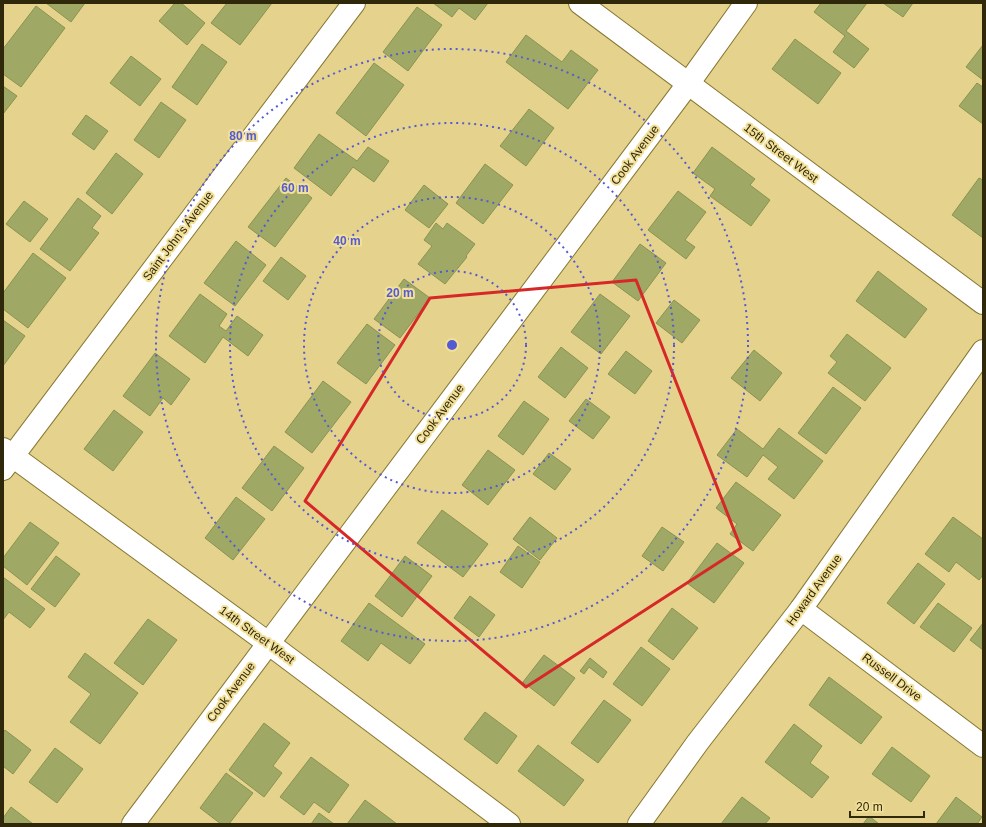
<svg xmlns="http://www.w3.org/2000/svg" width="986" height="827" font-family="Arial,sans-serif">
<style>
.building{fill:#9fa965;stroke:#89934f}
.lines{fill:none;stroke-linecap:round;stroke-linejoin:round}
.street-casing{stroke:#887832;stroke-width:24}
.secondary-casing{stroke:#887832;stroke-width:24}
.street{stroke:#fff;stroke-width:22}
.secondary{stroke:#fff;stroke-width:22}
.marked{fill:none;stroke:#d62828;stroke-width:3;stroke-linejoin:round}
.ring{fill:none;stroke:#545bd2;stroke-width:2;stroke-dasharray:2 4}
.labels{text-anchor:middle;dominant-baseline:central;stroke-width:4;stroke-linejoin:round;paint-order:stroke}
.street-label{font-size:12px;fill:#2f280b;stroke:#f2e099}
.centre{fill:#545bd2;stroke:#f2e099;stroke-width:2}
.ring-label{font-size:12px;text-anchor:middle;font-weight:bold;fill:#545bd2;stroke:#f2e099;stroke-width:4;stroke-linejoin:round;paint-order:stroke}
</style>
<rect width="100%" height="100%" fill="#e5d38d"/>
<g class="building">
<path d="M46,3H85L71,22Z"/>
<path d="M175,3H181L205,23L187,45L159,21Z"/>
<path d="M227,3H272L240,45L211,23Z"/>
<path d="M433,3H488L475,20L459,8L452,17Z"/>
<path d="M821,3H867L846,31L869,49L854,68L833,52L845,36L814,12Z"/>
<path d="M883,3H913L903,17Z"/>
<path d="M36,6L65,28L21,87L3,74V49Z"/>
<path d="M417,7L442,25L408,71L383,52Z"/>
<path d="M526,35L562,62L571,50L598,70L568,109L506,62Z"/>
<path d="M795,39L841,73L818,104L772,69Z"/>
<path d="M202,44L227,62L197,105L172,87Z"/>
<path d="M983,45V80L966,67Z"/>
<path d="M131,56L161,79L140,106L110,83Z"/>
<path d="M374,63L404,85L366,136L336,113Z"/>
<path d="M977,83L983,87V124L959,106Z"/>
<path d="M3,86L17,96L3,114Z"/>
<path d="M161,102L186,120L159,158L134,140Z"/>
<path d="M529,109L554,128L526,166L500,146Z"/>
<path d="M86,115L108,131L94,150L72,134Z"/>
<path d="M319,134L357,161L368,147L389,161L374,182L353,167L331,196L294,168Z"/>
<path d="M712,147L755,179L750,185L770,200L751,226L710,196L715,189L693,173Z"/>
<path d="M116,153L143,174L112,214L86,193Z"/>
<path d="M485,164L513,185L483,224L456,203Z"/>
<path d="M286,178L312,198L275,247L248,227Z"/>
<path d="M979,178L983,180V238L952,215Z"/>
<path d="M424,185L448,204L429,228L405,210Z"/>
<path d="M678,191L706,212L685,240L695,247L686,259L648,230Z"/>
<path d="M78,198L101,216L92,228L99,233L70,271L40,249Z"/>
<path d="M24,201L48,219L30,242L6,224Z"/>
<path d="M436,223L443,229L447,223L475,244L466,256L467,257L445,284L418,264L432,246L424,240Z"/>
<path d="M236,241L266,265L235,306L204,283Z"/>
<path d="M640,244L666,263L638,301L612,282Z"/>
<path d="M33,253L66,278L28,328L3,309V293Z"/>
<path d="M281,257L306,276L288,300L263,281Z"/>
<path d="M878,271L927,309L905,338L856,301Z"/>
<path d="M404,279L430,298L400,338L374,319Z"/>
<path d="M200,294L227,314L219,326L226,331L237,316L263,335L248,356L223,337L205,363L169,336Z"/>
<path d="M600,294L630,316L601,354L571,332Z"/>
<path d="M674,300L700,320L682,343L656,323Z"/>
<path d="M3,320L25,336L3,366Z"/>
<path d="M367,324L395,345L366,384L337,363Z"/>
<path d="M847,334L891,368L865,401L828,373L837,362L830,356Z"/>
<path d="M561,347L588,368L565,398L538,377Z"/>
<path d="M754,350L782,373L760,401L731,378Z"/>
<path d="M626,351L652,371L635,394L608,374Z"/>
<path d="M155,353L190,379L171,405L163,398L150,416L123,396Z"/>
<path d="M323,381L351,402L312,453L285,432Z"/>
<path d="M833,387L861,408L826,454L798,433Z"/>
<path d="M586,399L610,417L593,439L569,421Z"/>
<path d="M524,401L549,419L523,455L498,436Z"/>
<path d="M114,410L143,432L113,471L84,449Z"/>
<path d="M779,428L823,461L794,499L768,479L778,467L763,455L747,477L717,455L737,429L763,449Z"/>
<path d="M274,446L304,468L272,511L242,488Z"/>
<path d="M488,450L515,470L488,505L462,485Z"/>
<path d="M549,453L571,469L555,490L533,474Z"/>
<path d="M736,482L781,515L753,551L730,534L737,524L716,508Z"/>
<path d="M236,497L265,519L233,560L205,538Z"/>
<path d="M442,510L488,544L463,577L417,543Z"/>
<path d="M530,517L557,538L540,560L513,539Z"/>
<path d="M953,517L983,539V575L979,580L956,562L949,572L925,554Z"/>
<path d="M30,522L59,543L27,585L3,566V558Z"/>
<path d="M662,527L684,542L663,571L642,556Z"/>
<path d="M717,543L744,563L714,603L687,583Z"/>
<path d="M518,546L540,562L522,588L500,572Z"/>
<path d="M56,556L80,574L55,607L31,589Z"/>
<path d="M405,556L432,576L402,617L375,596Z"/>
<path d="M918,563L945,584L914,624L887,603Z"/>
<path d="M3,577L45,609L30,628L9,612L3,620Z"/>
<path d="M470,596L495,615L479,637L454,618Z"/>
<path d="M369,603L425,644L410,664L381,643L368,661L341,641Z"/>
<path d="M938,603L972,628L954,652L920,627Z"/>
<path d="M672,608L698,628L673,660L648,641Z"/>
<path d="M148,619L177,640L143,685L114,663Z"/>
<path d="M983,623V650L970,640Z"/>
<path d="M641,647L670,669L642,706L613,684Z"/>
<path d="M85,653L138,693L100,744L70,722L91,694L68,677Z"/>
<path d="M544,655L575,678L554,706L523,682Z"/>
<path d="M590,658L607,672L603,678L589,667L584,674L580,671Z"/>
<path d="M829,677L882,717L861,744L809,705Z"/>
<path d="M604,700L631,720L598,763L571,743Z"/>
<path d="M485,712L517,736L497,764L464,739Z"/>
<path d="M264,723L290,743L273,766L282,773L264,797L229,770Z"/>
<path d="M794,724L822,746L810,763L829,777L812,798L765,762Z"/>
<path d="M5,730L31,750L13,774L3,766V733Z"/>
<path d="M538,745L584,780L564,806L518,771Z"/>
<path d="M892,747L930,776L911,802L872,774Z"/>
<path d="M55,748L83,769L57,803L29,782Z"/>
<path d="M311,757L349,785L329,813L314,802L304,815L280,797Z"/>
<path d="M226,773L253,793L229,824H221L200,808Z"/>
<path d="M742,797L770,818L765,824H721Z"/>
<path d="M956,797L982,817L977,824H936Z"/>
<path d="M365,800L397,824H347Z"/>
<path d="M11,807L33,824H3V818Z"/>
<path d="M319,813L334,824H311Z"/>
<path d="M869,816L879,824H863Z"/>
</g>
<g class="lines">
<defs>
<g id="street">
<path d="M3,469L354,3"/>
<path d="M801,609L983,746"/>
<path d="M133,824L688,84L746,3"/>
<path d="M639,824L698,742L801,609L983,351"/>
</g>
<g id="secondary">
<path d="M580,3L983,303"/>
<path d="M3,449L268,643L509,824"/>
</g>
</defs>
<use href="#street" class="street-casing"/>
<use href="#secondary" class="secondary-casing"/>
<use href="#street" class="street"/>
<use href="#secondary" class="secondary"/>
</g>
<path class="marked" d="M636,280L741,548L526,687L305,501L430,298Z"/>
<g class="ring">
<circle cx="452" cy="345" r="74"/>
<circle cx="452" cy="345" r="148"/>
<circle cx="452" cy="345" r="222"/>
<circle cx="452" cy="345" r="296"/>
</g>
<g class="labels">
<g class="street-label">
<text transform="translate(781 153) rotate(37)">15th Street West</text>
<text transform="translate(635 155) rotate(-53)">Cook Avenue</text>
<text transform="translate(178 236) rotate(-53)">Saint John's Avenue</text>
<text transform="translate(440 414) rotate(-53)">Cook Avenue</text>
<text transform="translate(814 590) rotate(-54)">Howard Avenue</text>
<text transform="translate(257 635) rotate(36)">14th Street West</text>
<text transform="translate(892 677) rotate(37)">Russell Drive</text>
<text transform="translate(231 692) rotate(-53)">Cook Avenue</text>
</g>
</g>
<circle cx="452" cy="345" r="6" class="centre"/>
<g class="ring-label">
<text x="243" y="140">80 m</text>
<text x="295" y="192">60 m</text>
<text x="347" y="245">40 m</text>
<text x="400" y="297">20 m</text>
</g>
<rect width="986" height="827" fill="none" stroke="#2f280b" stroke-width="8"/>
<path d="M850 811v6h74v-6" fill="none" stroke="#2f280b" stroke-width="2"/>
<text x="856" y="811" font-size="12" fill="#2f280b" stroke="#f2e099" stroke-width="3" paint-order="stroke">20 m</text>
</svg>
